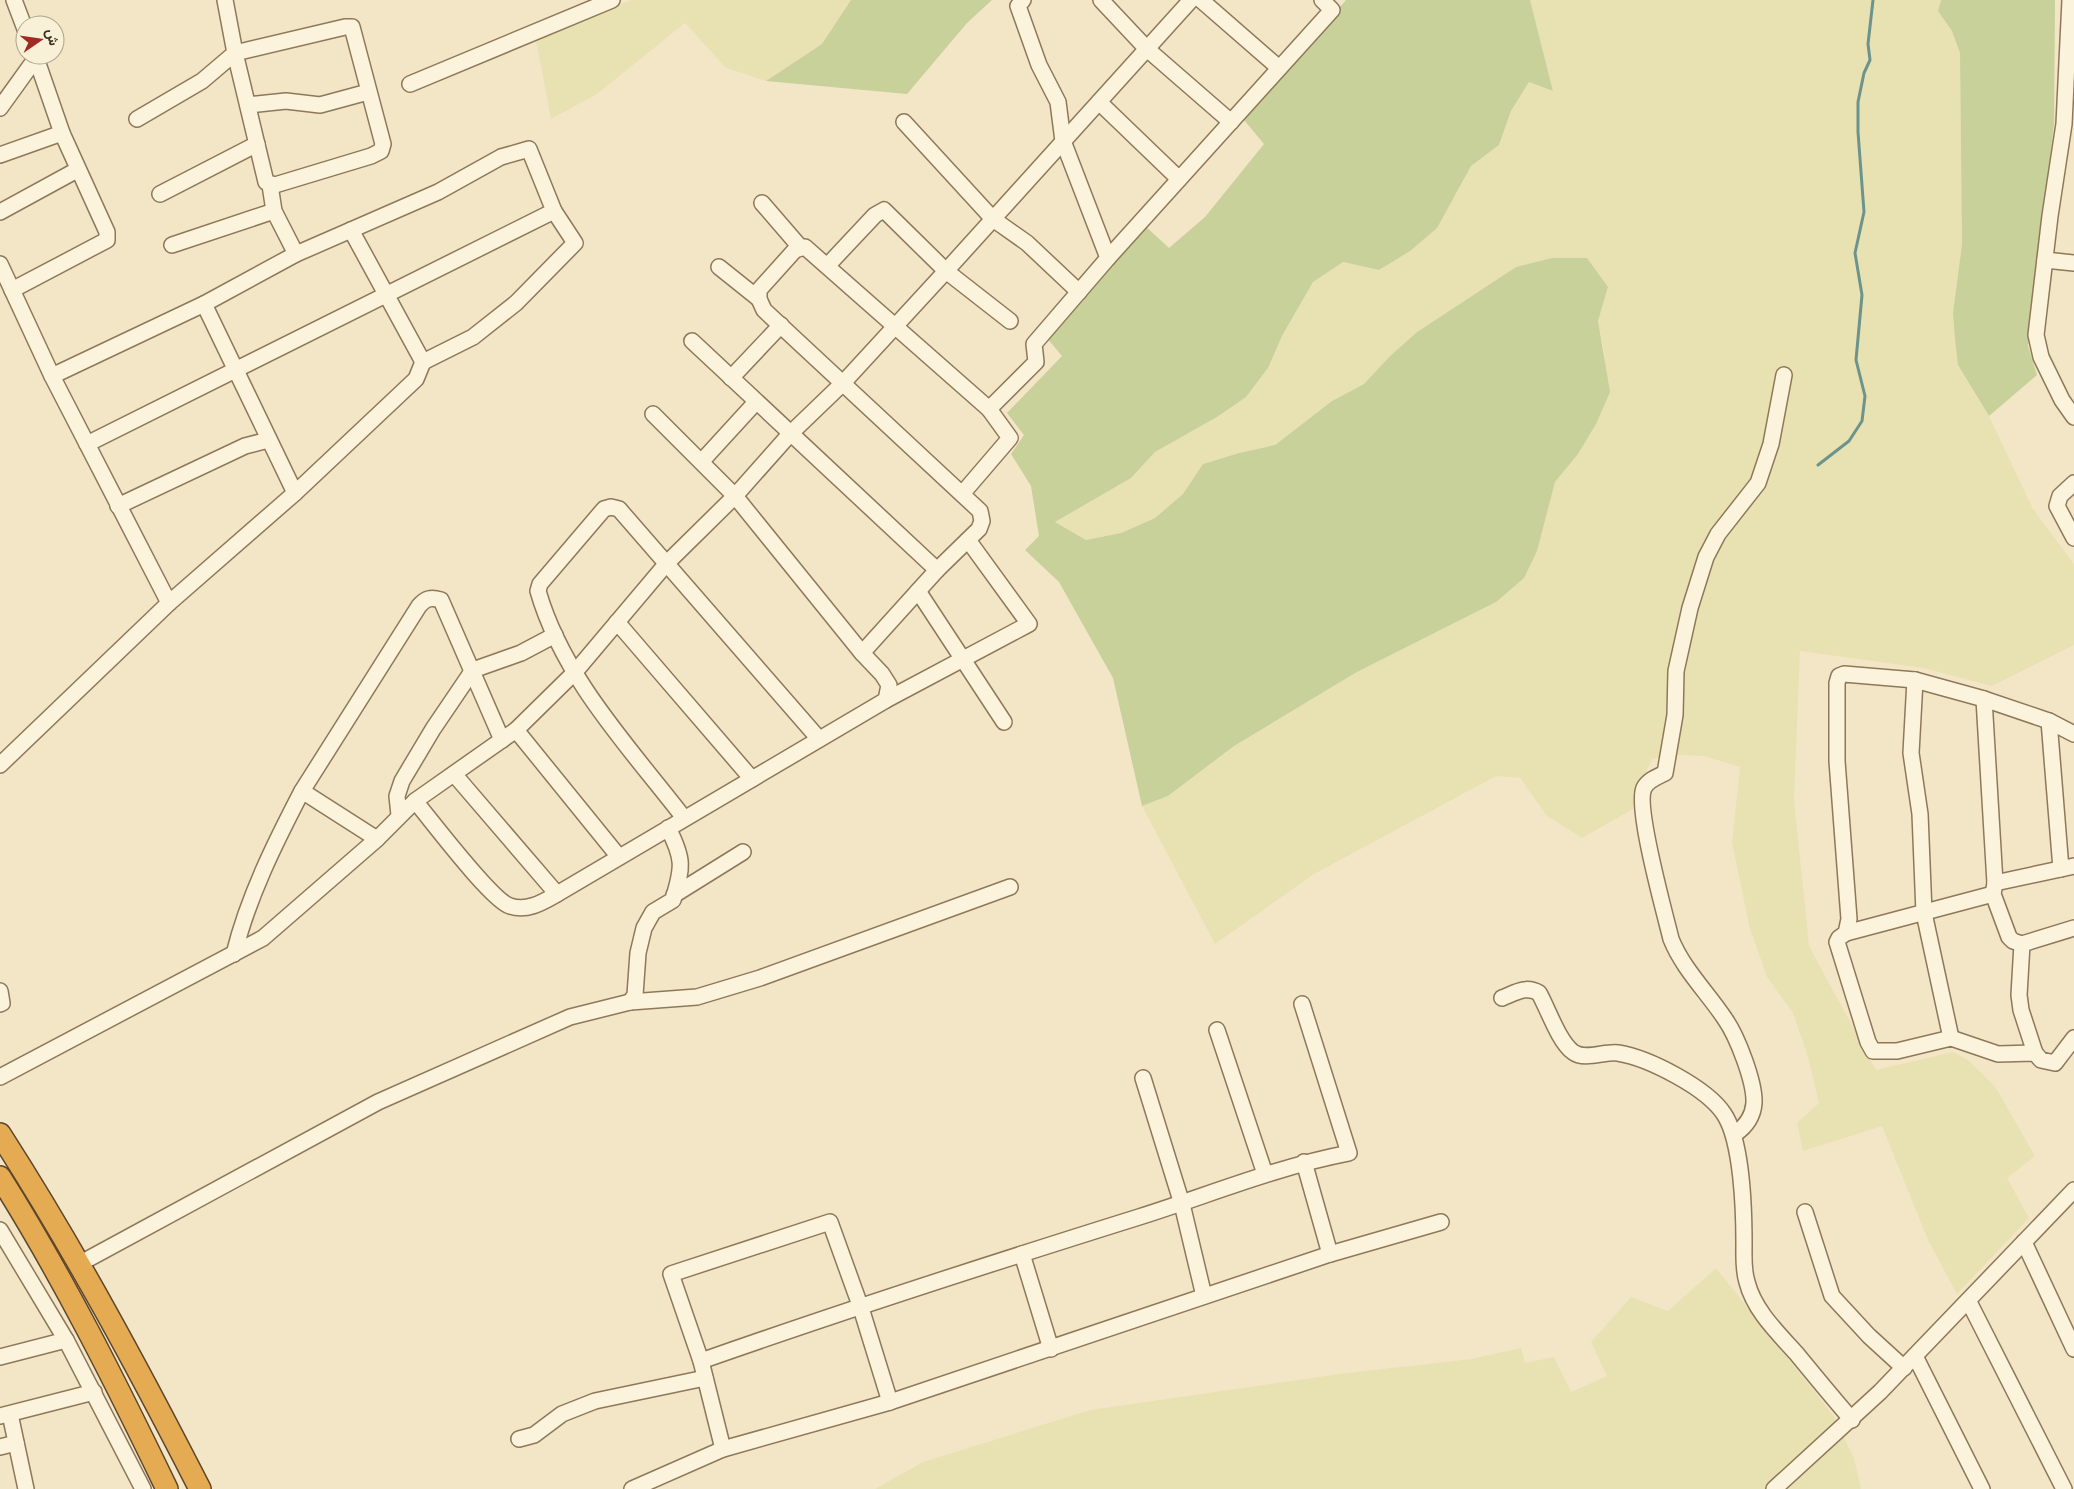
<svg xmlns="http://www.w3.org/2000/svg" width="2074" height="1489" font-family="'Roboto Serif',Vazirmatn,serif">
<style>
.farmland{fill:#e8e2b3}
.green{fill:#c8d199}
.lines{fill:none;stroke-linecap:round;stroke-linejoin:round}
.stream{stroke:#6d948c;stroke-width:3}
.minor-casing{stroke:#8f785a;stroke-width:18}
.highway-casing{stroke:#5c462e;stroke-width:24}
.minor{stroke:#fbf3db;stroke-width:15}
.highway{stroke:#e5ab52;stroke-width:21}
</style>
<rect width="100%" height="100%" fill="#f2e6c6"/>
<g class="farmland">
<path d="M631,0H851L822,44L766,81L726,68L685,23L597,94L551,119L536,40Z"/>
<path d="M1530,0H1941L1938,11L1952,31L1960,53L1962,244L1953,313L1958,365L1989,416L2033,509L2074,564V645L1992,686L1923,668L1800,651L1794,799L1809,946L1876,1070L1953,1052L1968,1060L1995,1086L2035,1156L2007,1178L2029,1218L1957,1294L1928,1240L1882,1126L1803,1151L1797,1123L1819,1103L1808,1057L1793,1013L1767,977L1750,929L1732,843L1740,767L1704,756L1677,755L1652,759L1641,783L1633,809L1582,838L1547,816L1520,778L1496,776L1314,874L1215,944L1142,806L1168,796L1234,746L1357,672L1496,602L1545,516L1555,482L1578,454L1605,357L1598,321L1608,287L1552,258L1516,267L1417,332L1390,356L1364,384L1332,401L1275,445L1239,453L1203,464L1183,494L1155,518L1121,533L1086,540L1055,522L1131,478L1155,452L1217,417L1246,397L1268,368L1282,336L1313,282L1343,262L1379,270L1454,197L1471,166L1499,145L1511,111L1529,82L1553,90Z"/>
<path d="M1716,1268L1833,1415L1854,1458L1861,1489H875L923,1462L1090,1410L1347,1373L1471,1359L1521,1348L1525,1363L1554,1357L1571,1392L1607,1376L1591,1342L1631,1297L1668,1311Z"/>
</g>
<g class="green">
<path d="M851,0H992L967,23L907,94L766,81L822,44Z"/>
<path d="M1346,0H1530L1553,91L1529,82L1511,111L1499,145L1471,166L1437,228L1410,251L1379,270L1343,262L1313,282L1282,336L1268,368L1246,397L1217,417L1155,452L1131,478L1055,522L1086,540L1121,533L1155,518L1183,494L1203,464L1239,453L1275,445L1332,401L1364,384L1390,356L1417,332L1516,267L1552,258H1587L1608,287L1598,321L1610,392L1596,424L1578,454L1555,482L1537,551L1524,578L1496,602L1357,672L1234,746L1168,796L1142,806L1113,678L1059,582L1025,550L1039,536L1031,486L1011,454L1024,435L1007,413L1062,356L1046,337L1145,226L1169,248L1205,217L1264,144L1244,120Z"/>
<path d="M1941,0H2055L2054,124L2028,346L2037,375L1989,416L1958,365L1955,339L1953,313L1962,244L1960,53L1952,31L1938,11Z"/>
</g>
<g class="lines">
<path class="stream" d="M1818,465L1849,441L1862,421L1865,396L1856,360L1862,295L1855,253L1864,212L1858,132V102L1864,73L1870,60L1868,44L1873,0"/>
<defs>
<g id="minor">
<path d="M14,0L25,29"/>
<path d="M1023,0L1018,6L1039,65L1058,102L1063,141L1108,258"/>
<path d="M1101,0L1147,49L1231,122"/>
<path d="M1201,0L1279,68"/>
<path d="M2070,0L2064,124L2050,216L2036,335L2041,357L2062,400L2074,417"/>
<path d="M410,84L612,0"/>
<path d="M1099,102L1179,179"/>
<path d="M248,105L286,101L320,105L368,92"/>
<path d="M0,108L36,58"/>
<path d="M137,119L202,81L235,53L345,27H352L383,144L381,151L371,156L275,185L266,182L235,53L225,0"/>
<path d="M904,122L993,219L1027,243L1079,292"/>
<path d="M0,155L62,133"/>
<path d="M160,194L257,144"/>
<path d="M762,203L800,247"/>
<path d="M0,212L77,170"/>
<path d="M351,230L423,362L473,337L516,303L575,243L554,211"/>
<path d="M172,245L274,211"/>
<path d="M2045,260L2074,263"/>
<path d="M0,264L52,376L169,603"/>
<path d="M828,265L875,215L884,210L946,271L1010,321"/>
<path d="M719,267L759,299"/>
<path d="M12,290L107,240V232L62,133L35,55"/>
<path d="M204,304L296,254L274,211L270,185"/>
<path d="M692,341L937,570"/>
<path d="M731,378L781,325"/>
<path d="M87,444L554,211L529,149L501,157L438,192L296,254"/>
<path d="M702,461L756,402"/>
<path d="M2074,483L2060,496L2057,506L2074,538"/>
<path d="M295,493L416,379L423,362"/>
<path d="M962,494L1010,438L989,409L1036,362L1034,344L1108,258L1332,10L1322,0"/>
<path d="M118,506L245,446L268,440"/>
<path d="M918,591L1004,722"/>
<path d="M617,622L752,779"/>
<path d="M862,653L937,570L979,529L982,521L980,511L764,310L759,299V290L795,250L805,247L989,409"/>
<path d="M1915,680L1911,753L1920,814L1924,913L1951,1038"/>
<path d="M1984,699L1995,883L1993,894L2009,937L2013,941L2022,944L2019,995L2021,1010L2035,1053"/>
<path d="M886,700L1029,624L968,540"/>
<path d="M2049,721L2061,869"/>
<path d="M516,730L619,857"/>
<path d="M2074,734L2049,721L1984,699L1915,680L1844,674L1839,676L1837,683V761L1849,919L1846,933L1839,938L1837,942L1868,1042L1873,1051H1897L1951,1038L1998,1054L2035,1053L2041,1060L2055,1063L2074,1038"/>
<path d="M0,765L169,603L295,493L204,304L52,376"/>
<path d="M454,774L557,894"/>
<path d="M302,791L377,839"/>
<path d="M415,801C432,821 491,900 510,906C527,912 543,902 557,894L886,700L889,685L882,674L862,653L735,496L653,414"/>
<path d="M399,815L397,796L402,781L433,729L473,670L521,653L555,635"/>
<path d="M684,818C630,748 563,678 538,591L540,584L604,509L611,507L619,509L819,739"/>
<path d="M1995,883L2074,866"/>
<path d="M674,895L743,852"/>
<path d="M1846,933L1993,894"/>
<path d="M2022,944L2074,928"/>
<path d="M234,954C248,897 275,843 302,791L419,606C426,598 431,597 441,600L502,740"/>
<path d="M0,991L2,1003L0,1004"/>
<path d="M1502,998C1515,993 1526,985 1539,993C1548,1009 1559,1042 1573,1052C1585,1061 1605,1051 1618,1053C1649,1058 1707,1088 1724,1114C1742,1141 1744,1211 1744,1244C1744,1258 1743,1269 1747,1282C1754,1310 1777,1332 1796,1353C1814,1375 1833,1398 1852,1420"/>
<path d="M630,1002L635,995L638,953L644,928L653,912L673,900C683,867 684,859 668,828"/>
<path d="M1217,1030L1265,1174"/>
<path d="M0,1077L263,938L377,839L415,801L516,730L575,672L667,563L735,496L790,434L843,383L946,271L1191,0"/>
<path d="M1143,1078L1182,1204L1204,1296"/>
<path d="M1735,1134C1745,1127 1753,1117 1754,1103C1755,1082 1737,1036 1725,1019C1708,993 1683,969 1671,939C1665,914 1635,807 1644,788C1648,780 1657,777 1665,773L1675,715L1676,671L1690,608L1706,557L1718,534L1758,483L1771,444L1784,375"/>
<path d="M1304,1162L1330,1254"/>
<path d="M1805,1212L1832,1296L1869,1336L1904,1368"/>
<path d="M0,1230L66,1340L143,1489"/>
<path d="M2024,1242L2074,1349"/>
<path d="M1022,1254L1051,1349"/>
<path d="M79,1264L378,1102L570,1017L630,1002L697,997L760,978L1010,887"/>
<path d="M1969,1302L2064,1489"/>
<path d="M1915,1356L1982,1489"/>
<path d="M0,1357L66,1340"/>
<path d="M701,1361C846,1310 992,1263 1139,1217C1209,1195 1276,1167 1349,1153L1302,1004"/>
<path d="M10,1414L26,1489"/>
<path d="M0,1416L94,1392"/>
<path d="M519,1439L534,1435L562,1414L595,1401L705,1378"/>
<path d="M0,1447L16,1443"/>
<path d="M723,1449L701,1361L671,1274L830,1222L861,1308L890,1402"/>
<path d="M632,1489L723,1449L890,1402L1330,1254L1441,1222"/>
<path d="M1774,1489L1880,1392L2074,1190"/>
</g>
<g id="highway">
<path d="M0,1134C74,1249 138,1368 200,1489"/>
<path d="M0,1177C63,1277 116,1383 167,1489"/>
</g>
</defs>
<use href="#minor" class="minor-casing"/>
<use href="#highway" class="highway-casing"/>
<use href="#minor" class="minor"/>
<use href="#highway" class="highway"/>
</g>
<g transform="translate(40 40) rotate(77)"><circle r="24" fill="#f8f0d7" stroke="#aea38d"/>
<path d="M0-4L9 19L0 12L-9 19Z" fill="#a22a25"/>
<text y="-8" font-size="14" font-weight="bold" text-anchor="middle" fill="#3e2f1f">ش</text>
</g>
</svg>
